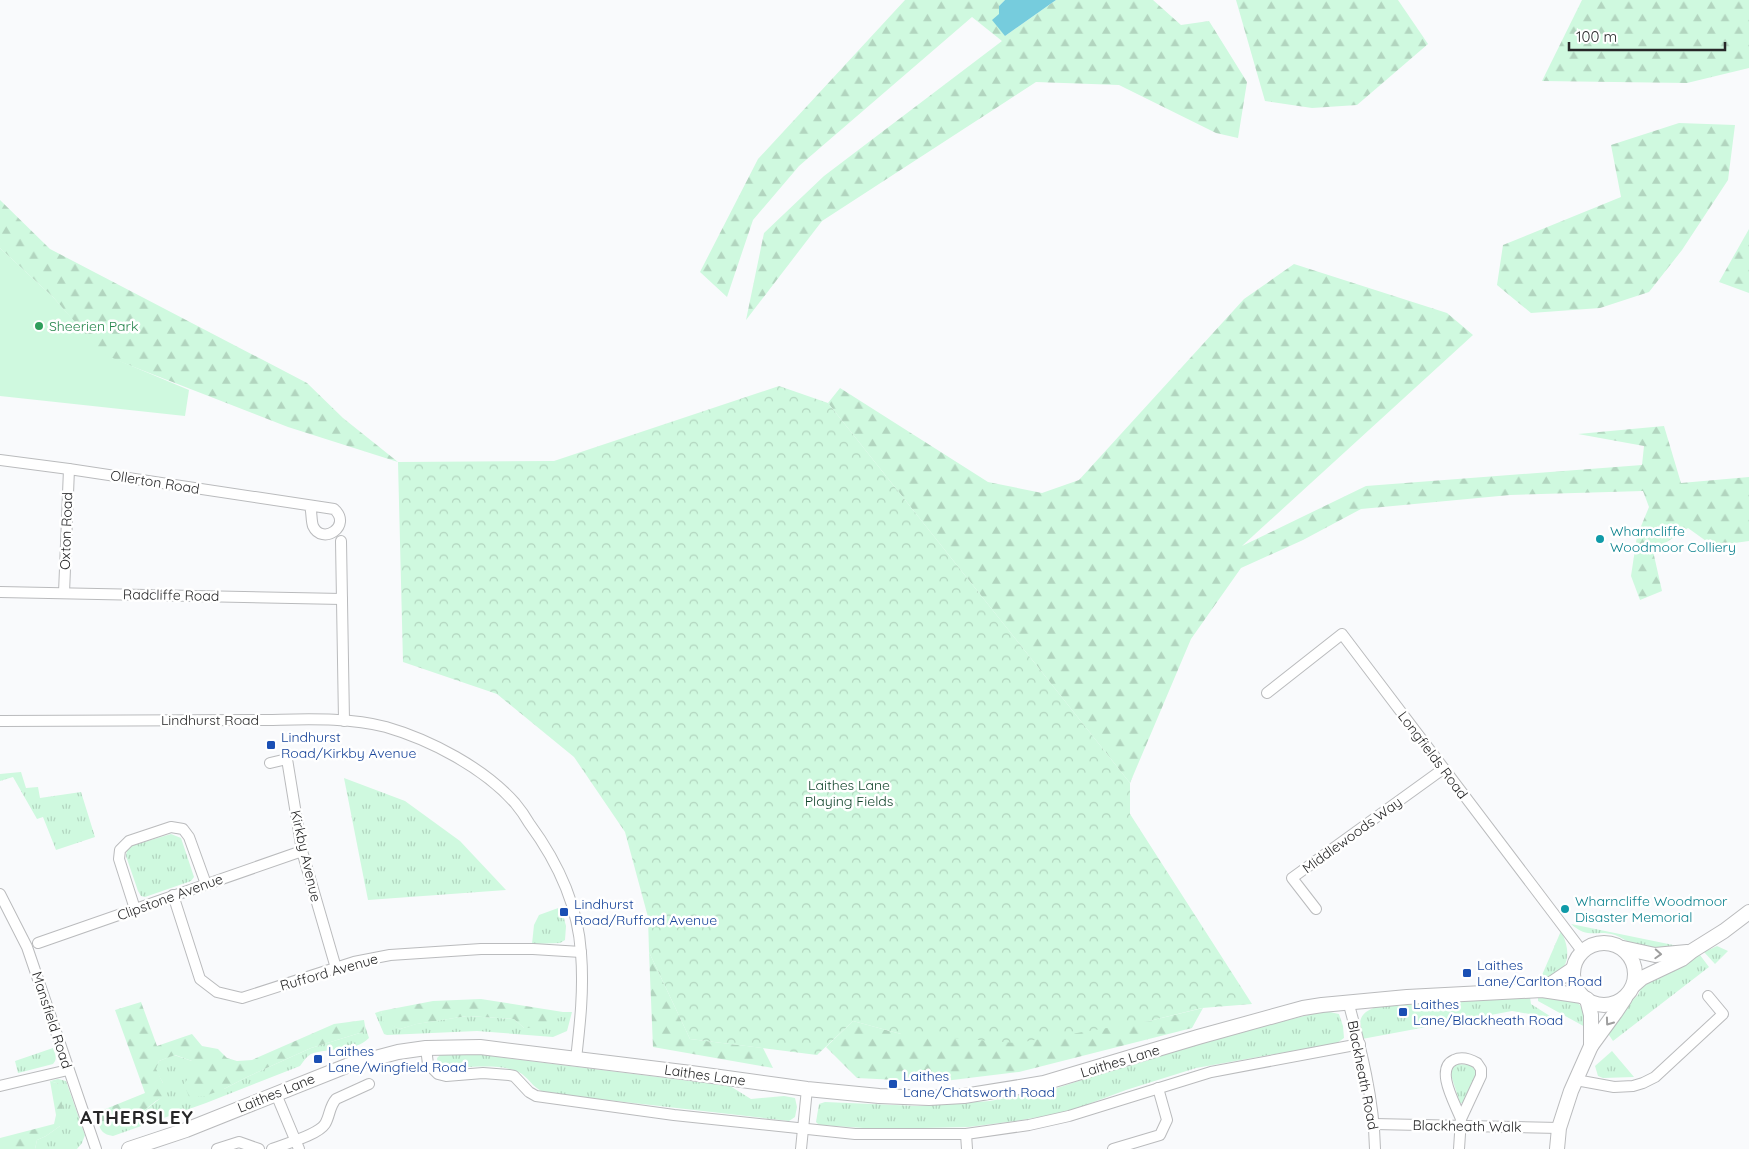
<svg xmlns="http://www.w3.org/2000/svg" width="1749" height="1149" font-family="Quicksand,sans-serif">
<style>
.grass{fill:url(#grass-tufts)}
.forest{fill:url(#forest-firs)}
.park{fill:url(#park-crowns)}
.pitch{fill:#cff9df}
.water{fill:#76ccdd}
.lines{fill:none;stroke-linecap:round;stroke-linejoin:round}
.minor-casing{stroke:#babbbd;stroke-width:12}
.secondary-casing{stroke:#babbbd;stroke-width:16}
.minor{stroke:#fff;stroke-width:10}
.secondary{stroke:#fff;stroke-width:14}
.oneway{stroke:#9e9e9e}
.leisure-dot{fill:#2e9e5b;stroke:#fff;stroke-width:2}
.culture-dot{fill:#0f9aa8;stroke:#fff;stroke-width:2}
.transit-dot{fill:#1a4fb4;stroke:#fff;stroke-width:2}
.labels{text-anchor:middle;dominant-baseline:central;stroke-width:5;stroke-linejoin:round;paint-order:stroke}
.leisure-label{font-size:14px;fill:#27864d;stroke:#fff;text-anchor:start}
.street-label{font-size:14px;fill:#272728;stroke:#fff}
.culture-label{font-size:14px;fill:#0d838f;stroke:#fff;text-anchor:start}
.transit-label{font-size:14px;fill:#164399;stroke:#fff;text-anchor:start}
.park-label{font-size:14px;fill:#12452c;stroke:#fff}
.district-label{font-size:19px;font-weight:bold;letter-spacing:1px;fill:#272728;stroke:#fff}
</style>
<defs>
<pattern id="grass-tufts" width="24" height="20" patternUnits="userSpaceOnUse" patternTransform="scale(1.25)"><rect width="24" height="20" fill="#cff9df"/><path d="M3 7l-1-3M5 7V3M7 7l1-3M15 17l-1-3M17 17v-4M19 17l1-3" fill="none" stroke="#b2d5bf"/></pattern>
<pattern id="forest-firs" width="22" height="20" patternUnits="userSpaceOnUse" patternTransform="scale(1.25)"><rect width="22" height="20" fill="#cff9df"/><path d="M5 1l3.5 6h-7zM16 11l3.5 6h-7z" fill="#b2d5bf"/></pattern>
<pattern id="park-crowns" width="20" height="18" patternUnits="userSpaceOnUse" patternTransform="scale(1.25)"><rect width="20" height="18" fill="#cff9df"/><path d="M2 6a3 3 0 1 1 6 0M12 15a3 3 0 1 1 6 0" fill="none" stroke="#b2d5bf"/></pattern>
</defs>
<rect width="100%" height="100%" fill="#f9fafc"/>
<g class="grass">
<path d="M21,772L26,788L38,787L40,798L81,792L95,837L56,850L43,817L37,819L13,777L0,781V774Z"/>
<path d="M344,778L405,801L460,841L506,890L368,900Z"/>
<path d="M171,834L181,838L194,877L191,881L145,897L141,896L138,891L126,856L127,850L131,846Z"/>
<path d="M561,907L566,926L565,940L560,943L532,944L534,925L539,915Z"/>
<path d="M1571,924L1683,947C1667,951 1648,950 1633,944C1627,942 1621,937 1615,935C1596,929 1589,940 1571,924Z"/>
<path d="M1561,931C1574,957 1567,975 1539,982Z"/>
<path d="M1717,946L1728,951L1715,964L1704,952Z"/>
<path d="M1700,955L1709,967L1613,1041L1607,1032L1625,1007L1638,995L1644,982Z"/>
<path d="M1538,996C1552,997 1574,994 1582,1008C1585,1014 1586,1022 1587,1028L1538,1001Z"/>
<path d="M1530,997L1531,1004L1553,1018L1512,1011L1362,1039C1359,1022 1357,1014 1376,1007Z"/>
<path d="M381,1011L384,1021L400,1029L416,1024L467,1016L514,1019L524,1028L563,1016V1012H572L567,1031L553,1037L477,1031L387,1035L384,1034L375,1013Z"/>
<path d="M1325,1011L1339,1014L1343,1026L1344,1038L1337,1043L1196,1068L1126,1090L1067,1112L1016,1121L968,1127L878,1129L819,1125L816,1122L819,1104L825,1102L918,1106L990,1101L1057,1088L1141,1061L1251,1029Z"/>
<path d="M365,1026L369,1038C354,1053 329,1047 311,1054C307,1056 303,1062 300,1066L206,1103L113,1136C103,1134 101,1132 98,1122L131,1121L162,1097L163,1083L155,1069L159,1061L174,1055L192,1061V1073L224,1089L247,1077L311,1048L363,1032Z"/>
<path d="M53,1048C55,1054 58,1059 53,1064L18,1073L15,1061Z"/>
<path d="M1612,1051L1634,1077L1603,1078L1598,1076L1595,1066Z"/>
<path d="M442,1053L483,1055L730,1086L751,1099L784,1096L795,1098L797,1107L795,1117L789,1121L546,1093C534,1089 531,1081 522,1074C506,1062 462,1068 443,1069L438,1067L437,1058Z"/>
<path d="M1456,1064L1473,1065L1476,1068L1477,1073L1463,1103H1460L1450,1072L1452,1067Z"/>
<path d="M58,1079L66,1081L85,1135L82,1143L77,1149H35L37,1140L46,1136L60,1126L59,1084L50,1081Z"/>
</g>
<g class="forest">
<path d="M905,0H1005L999,6V14L1005,36L1056,0H1153L1181,25L1209,21L1247,82L1238,138L1216,133L1119,85L1036,82L822,221L746,320L764,233L824,176L1002,41L972,17L799,166L753,220L727,297L700,272L758,159Z"/>
<path d="M1236,0H1398L1428,44L1357,105L1312,108L1265,101Z"/>
<path d="M1582,0H1749V68L1687,83L1542,81Z"/>
<path d="M1679,123L1735,125L1728,180L1682,250L1649,292L1600,308L1531,313L1497,285L1503,245L1621,197L1611,145Z"/>
<path d="M0,200L50,249L307,383L343,418L398,462L288,427L103,355L53,297L0,248Z"/>
<path d="M1749,229V293L1719,282Z"/>
<path d="M1294,264L1447,313L1473,335L1242,546L1366,486L1642,465L1644,446L1578,434L1664,426L1681,483L1749,477V541L1713,546L1688,528L1653,551L1662,591L1640,600L1631,576L1637,536L1649,507L1643,491L1510,495L1361,509L1303,540L1241,568L1191,639L1130,783L828,403L840,388L988,482L1042,493L1079,480L1244,299Z"/>
<path d="M649,952L690,1039L763,1048L773,1068L653,1047Z"/>
<path d="M481,999L563,1012V1016L537,1028H524L514,1019L467,1016L417,1024L400,1029L388,1024L383,1021L381,1011L433,1001Z"/>
<path d="M141,1002L157,1046L192,1034L202,1046L218,1049L227,1058L237,1061L252,1060L334,1024L364,1020L365,1026L363,1032L311,1048L247,1077L224,1089L205,1096L189,1097L184,1084L192,1073V1061L175,1055L159,1061L156,1069L163,1083V1097L156,1101L131,1121L98,1122L97,1114L103,1110L145,1093L115,1010Z"/>
<path d="M1203,1008L1192,1028L1019,1072L936,1082L857,1078L826,1047L853,1021L901,1034L1149,1021Z"/>
<path d="M50,1081L59,1084L63,1110L60,1126L46,1136L37,1140L35,1149H0V1138L54,1124L56,1115Z"/>
</g>
<path class="park" d="M779,386L828,403L1130,783V814L1252,1004L1202,1008L1149,1021L1017,1043L901,1034L853,1021L817,1055L690,1039L649,952L648,917L625,832L574,757L497,694L403,662L398,462L554,461Z"/>
<path class="pitch" d="M0,248L53,297L103,354L189,390L185,416L0,396Z"/>
<path class="water" d="M1005,0H1056L1005,36L992,20L999,14V6Z"/>
<g class="lines">
<defs>
<g id="minor">
<path d="M0,460L69,469L334,509C353,526 322,546 313,526C311,520 312,513 310,506"/>
<path d="M341,541L344,721"/>
<path d="M0,592L342,599"/>
<path d="M64,593L69,469"/>
<path d="M1267,693L1342,634L1582,951"/>
<path d="M0,721C84,721 168,720 253,720C297,720 343,716 386,727C431,740 484,768 515,803C520,809 525,816 529,823C557,861 578,905 581,953C584,989 580,1024 576,1059"/>
<path d="M270,763L287,759L302,851L336,968"/>
<path d="M0,894L27,947L96,1149"/>
<path d="M173,895L200,979L217,992L242,998L354,962L390,955L481,949H533L581,952"/>
<path d="M135,909L119,859L120,850L129,841L171,827L183,829L189,837L206,884"/>
<path d="M1316,909L1292,878L1443,769"/>
<path d="M38,943L302,851"/>
<path d="M1348,1001C1361,1049 1374,1099 1375,1149"/>
<path d="M426,1048L428,1064L438,1074L446,1076L483,1073L509,1075L514,1076L529,1092L536,1096L674,1115L855,1134H966L1029,1125L1069,1116L1211,1072L1360,1044"/>
<path d="M1576,1080L1614,1087L1633,1086L1643,1083L1655,1077L1723,1014L1708,996"/>
<path d="M0,1086L68,1070"/>
<path d="M276,1094L299,1149"/>
<path d="M1374,1124L1559,1128"/>
<path d="M966,1134L967,1149"/>
<path d="M217,1149L239,1142L259,1149"/>
<path d="M272,1149C285,1144 318,1135 325,1124C330,1116 329,1107 336,1099L369,1084"/>
<path d="M801,1149L807,1089"/>
<path d="M1113,1149L1160,1135L1167,1120L1158,1088"/>
<path d="M1459,1149L1461,1119L1481,1076V1069L1477,1063C1470,1059 1462,1056 1454,1060C1434,1069 1456,1105 1461,1119"/>
</g>
<g id="secondary">
<circle cx="1604" cy="974" r="31"/>
<path d="M1623,948L1655,955L1687,952"/>
<path d="M1634,985L1642,978L1682,959L1692,951L1724,931L1749,912"/>
<path d="M1542,990L1573,969"/>
<path d="M1587,999L1591,1015V1046"/>
<path d="M129,1149L186,1130L349,1065L398,1052L426,1048L480,1047L691,1073L807,1089L879,1096L929,1098L964,1096L1044,1083L1198,1037L1303,1008L1322,1005L1407,997L1542,990L1582,996"/>
<path d="M1557,1149L1559,1128L1571,1091L1591,1046L1615,1013L1625,998"/>
</g>
</defs>
<use href="#minor" class="minor-casing"/>
<use href="#secondary" class="secondary-casing"/>
<use href="#minor" class="minor"/>
<use href="#secondary" class="secondary"/>
</g>
<defs><path id="oneway-chevron" d="M-2-3.5L2.5 0L-2 3.5" fill="none" stroke-width="1.6" stroke-linecap="round" stroke-linejoin="round" transform="scale(1.25)"/></defs>
<g class="oneway">
<use href="#oneway-chevron" transform="translate(1658 954) rotate(3)"/>
<use href="#oneway-chevron" transform="translate(1609 1022) rotate(126)"/>
</g>
<circle class="leisure-dot" cx="39" cy="326" r="5"/>
<g class="culture-dot">
<circle cx="1600" cy="539" r="5"/>
<circle cx="1565" cy="909" r="5"/>
</g>
<g class="transit-dot">
<rect x="266" y="740" width="10" height="10" rx="2.5"/>
<rect x="559" y="907" width="10" height="10" rx="2.5"/>
<rect x="1462" y="968" width="10" height="10" rx="2.5"/>
<rect x="1398" y="1007" width="10" height="10" rx="2.5"/>
<rect x="313" y="1054" width="10" height="10" rx="2.5"/>
<rect x="888" y="1079" width="10" height="10" rx="2.5"/>
</g>
<g class="labels">
<g class="leisure-label">
<text x="49" y="326">Sheerien Park</text>
</g>
<g class="street-label">
<text transform="translate(155 482) rotate(9)">Ollerton Road</text>
<text transform="translate(66 531) rotate(-88)">Oxton Road</text>
<text transform="translate(171 595) rotate(1)">Radcliffe Road</text>
<text x="210" y="720">Lindhurst Road</text>
<text transform="translate(1433 755) rotate(53)">Longfields Road</text>
<text transform="translate(1352 835) rotate(-36)">Middlewoods Way</text>
<text transform="translate(306 856) rotate(77)">Kirkby Avenue</text>
<text transform="translate(170 897) rotate(-20)">Clipstone Avenue</text>
<text transform="translate(329 972) rotate(-16)">Rufford Avenue</text>
<text transform="translate(52 1020) rotate(72)">Mansfield Road</text>
<text transform="translate(1120 1061) rotate(-17)">Laithes Lane</text>
<text transform="translate(705 1075) rotate(8)">Laithes Lane</text>
<text transform="translate(1363 1075) rotate(79)">Blackheath Road</text>
<text transform="translate(276 1093) rotate(-22)">Laithes Lane</text>
<text transform="translate(1467 1126) rotate(1)">Blackheath Walk</text>
</g>
<g class="culture-label">
<text x="1610" y="531">Wharncliffe<tspan x="1610" dy="16">Woodmoor Colliery</tspan></text>
<text x="1575" y="901">Wharncliffe Woodmoor<tspan x="1575" dy="16">Disaster Memorial</tspan></text>
</g>
<g class="transit-label">
<text x="281" y="737">Lindhurst<tspan x="281" dy="16">Road/Kirkby Avenue</tspan></text>
<text x="574" y="904">Lindhurst<tspan x="574" dy="16">Road/Rufford Avenue</tspan></text>
<text x="1477" y="965">Laithes<tspan x="1477" dy="16">Lane/Carlton Road</tspan></text>
<text x="1413" y="1004">Laithes<tspan x="1413" dy="16">Lane/Blackheath Road</tspan></text>
<text x="328" y="1051">Laithes<tspan x="328" dy="16">Lane/Wingfield Road</tspan></text>
<text x="903" y="1076">Laithes<tspan x="903" dy="16">Lane/Chatsworth Road</tspan></text>
</g>
<g class="park-label">
<text x="849" y="785">Laithes Lane<tspan x="849" dy="16">Playing Fields</tspan></text>
</g>
<g class="district-label">
<text x="137" y="1117">ATHERSLEY</text>
</g>
</g>
<path d="M1569 42v8h156v-8" fill="none" stroke="#272728" stroke-width="2.5"/>
<text x="1576" y="42" font-size="15" fill="#272728" stroke="#ffffff" stroke-width="4" paint-order="stroke">100 m</text>
</svg>
